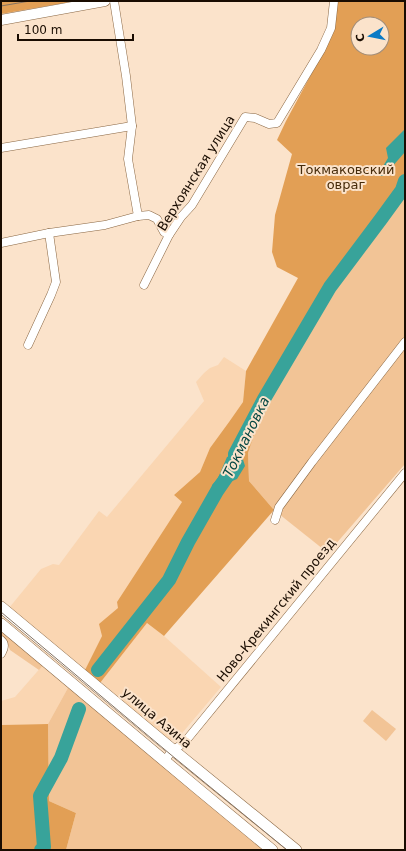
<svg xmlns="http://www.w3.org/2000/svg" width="406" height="851" font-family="'DejaVu Sans',sans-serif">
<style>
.built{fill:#fad6b2}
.green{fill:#f2c496}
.forest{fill:#e29f55;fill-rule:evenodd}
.water{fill:#38a39a}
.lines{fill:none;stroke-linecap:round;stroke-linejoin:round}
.river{stroke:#38a39a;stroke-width:14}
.minor-casing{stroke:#8a6743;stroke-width:9}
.tertiary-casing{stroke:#8a6743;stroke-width:11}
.secondary-casing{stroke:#8a6743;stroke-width:12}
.minor{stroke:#fff;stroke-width:8}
.tertiary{stroke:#fff;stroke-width:10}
.secondary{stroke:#fff;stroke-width:11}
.tram{stroke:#857362;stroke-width:1}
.labels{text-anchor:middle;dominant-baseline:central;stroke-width:4;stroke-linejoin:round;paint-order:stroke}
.park-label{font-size:13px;fill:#472c0b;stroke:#fbe3cb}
.street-label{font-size:13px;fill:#190c01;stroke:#fbe3cb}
.water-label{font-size:14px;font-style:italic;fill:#064742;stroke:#fbe3cb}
</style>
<rect width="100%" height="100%" fill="#fbe3cb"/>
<g class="built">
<path d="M224,357L246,371L243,402L229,422L210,448L200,472L174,495L182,502L117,602L119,608L100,624L102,636L85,670L9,608L41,569L53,564L59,565L99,511L107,517L204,401L196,382L204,373L210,368L218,365Z"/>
<path d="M147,623L164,636L221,687L178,738L173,740H168L100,683Z"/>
<path d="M43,665L69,686L48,724L1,725V701L15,697Z"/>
</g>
<g class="green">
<path d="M405,198V464L328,553L274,510L249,481L248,453L263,409L335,289Z"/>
<path d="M1,629L43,665L39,670L10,650L7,642L1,637Z"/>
<path d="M69,686L267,850H66L76,813L49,801L48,724Z"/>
<path d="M372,710L396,729L386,741L363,721Z"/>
</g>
<g class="forest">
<path d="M1,1H76L1,14Z"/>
<path d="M337,1H405V198L335,289L263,409L248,453L249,481L274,510L164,636L147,623L100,683L85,670L102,636L99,624L118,608L117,602L182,502L174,495L200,472L210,448L229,422L243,402L246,371L298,278L277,267L272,252L275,215L292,154L277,140L286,121L321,56ZM358,24H382V48H358Z"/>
<path d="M48,724L49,801L76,813L66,850H1V725Z"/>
</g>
<g class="water">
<path d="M405,129V152L384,176H380L382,168L388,158L386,148Z"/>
<path d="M242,453C242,458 244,462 245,466L237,479L230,482L221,490L211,493L212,485L218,478L227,457L235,454Z"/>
</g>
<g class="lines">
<g class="river">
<path d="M98,670L169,580L188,542L217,491L235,465V454L264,399L330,287L381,219L402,190L405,181"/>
<path d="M41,850L44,847L40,796L61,758L79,709"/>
</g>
<defs>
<g id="minor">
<path d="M114,1L126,76L132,126L128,159L138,216"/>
<path d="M1,148L132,126"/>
<path d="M1,243L49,233L105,225L138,216L149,215L157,219L164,232L169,235"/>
<path d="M144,285L169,235L181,217L192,205L245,117L255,118L269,124L277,123L321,50L331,28L334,1"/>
<path d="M28,345L51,295L56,282L49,233"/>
<path d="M275,520L279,507L312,462L405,342"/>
<path d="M1,640C6,644 4,649 1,654"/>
<path d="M164,761L173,750L184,743L405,473"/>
</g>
<path id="tertiary" d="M1,20L105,1"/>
<g id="secondary">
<path d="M1,607L173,750L296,850"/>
<path d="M1,624L197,788L272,850"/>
</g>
</defs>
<use href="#minor" class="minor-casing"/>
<use href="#tertiary" class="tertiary-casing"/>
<use href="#secondary" class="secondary-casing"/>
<use href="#minor" class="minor"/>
<use href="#tertiary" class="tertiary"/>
<use href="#secondary" class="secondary"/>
<g class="tram">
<path d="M1,6L30,1"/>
<path d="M1,612L170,754L287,850"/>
</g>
</g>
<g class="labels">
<g class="park-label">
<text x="346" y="169">Токмаковский<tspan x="346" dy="15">овраг</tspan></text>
</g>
<g class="street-label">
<text transform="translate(196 173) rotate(-58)">Верхоянская улица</text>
<text transform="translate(276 610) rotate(-51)">Ново-Крекингский проезд</text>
<text transform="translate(157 718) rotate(40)">улица Азина</text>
</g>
<g class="water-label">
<text transform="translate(246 437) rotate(-64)">Токмановка</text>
</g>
</g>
<rect width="406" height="851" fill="none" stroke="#190c01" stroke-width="4"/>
<g transform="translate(370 36) rotate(260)"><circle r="19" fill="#fbe3cb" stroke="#a18d7a"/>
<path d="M0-3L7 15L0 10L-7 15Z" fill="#0a7ac5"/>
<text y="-6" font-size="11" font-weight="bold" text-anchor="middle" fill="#190c01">С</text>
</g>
<path d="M18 34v6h115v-6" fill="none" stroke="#190c01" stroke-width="2"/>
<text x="24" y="34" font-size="12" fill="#190c01" stroke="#fbe3cb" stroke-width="3" paint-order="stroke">100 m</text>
</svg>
